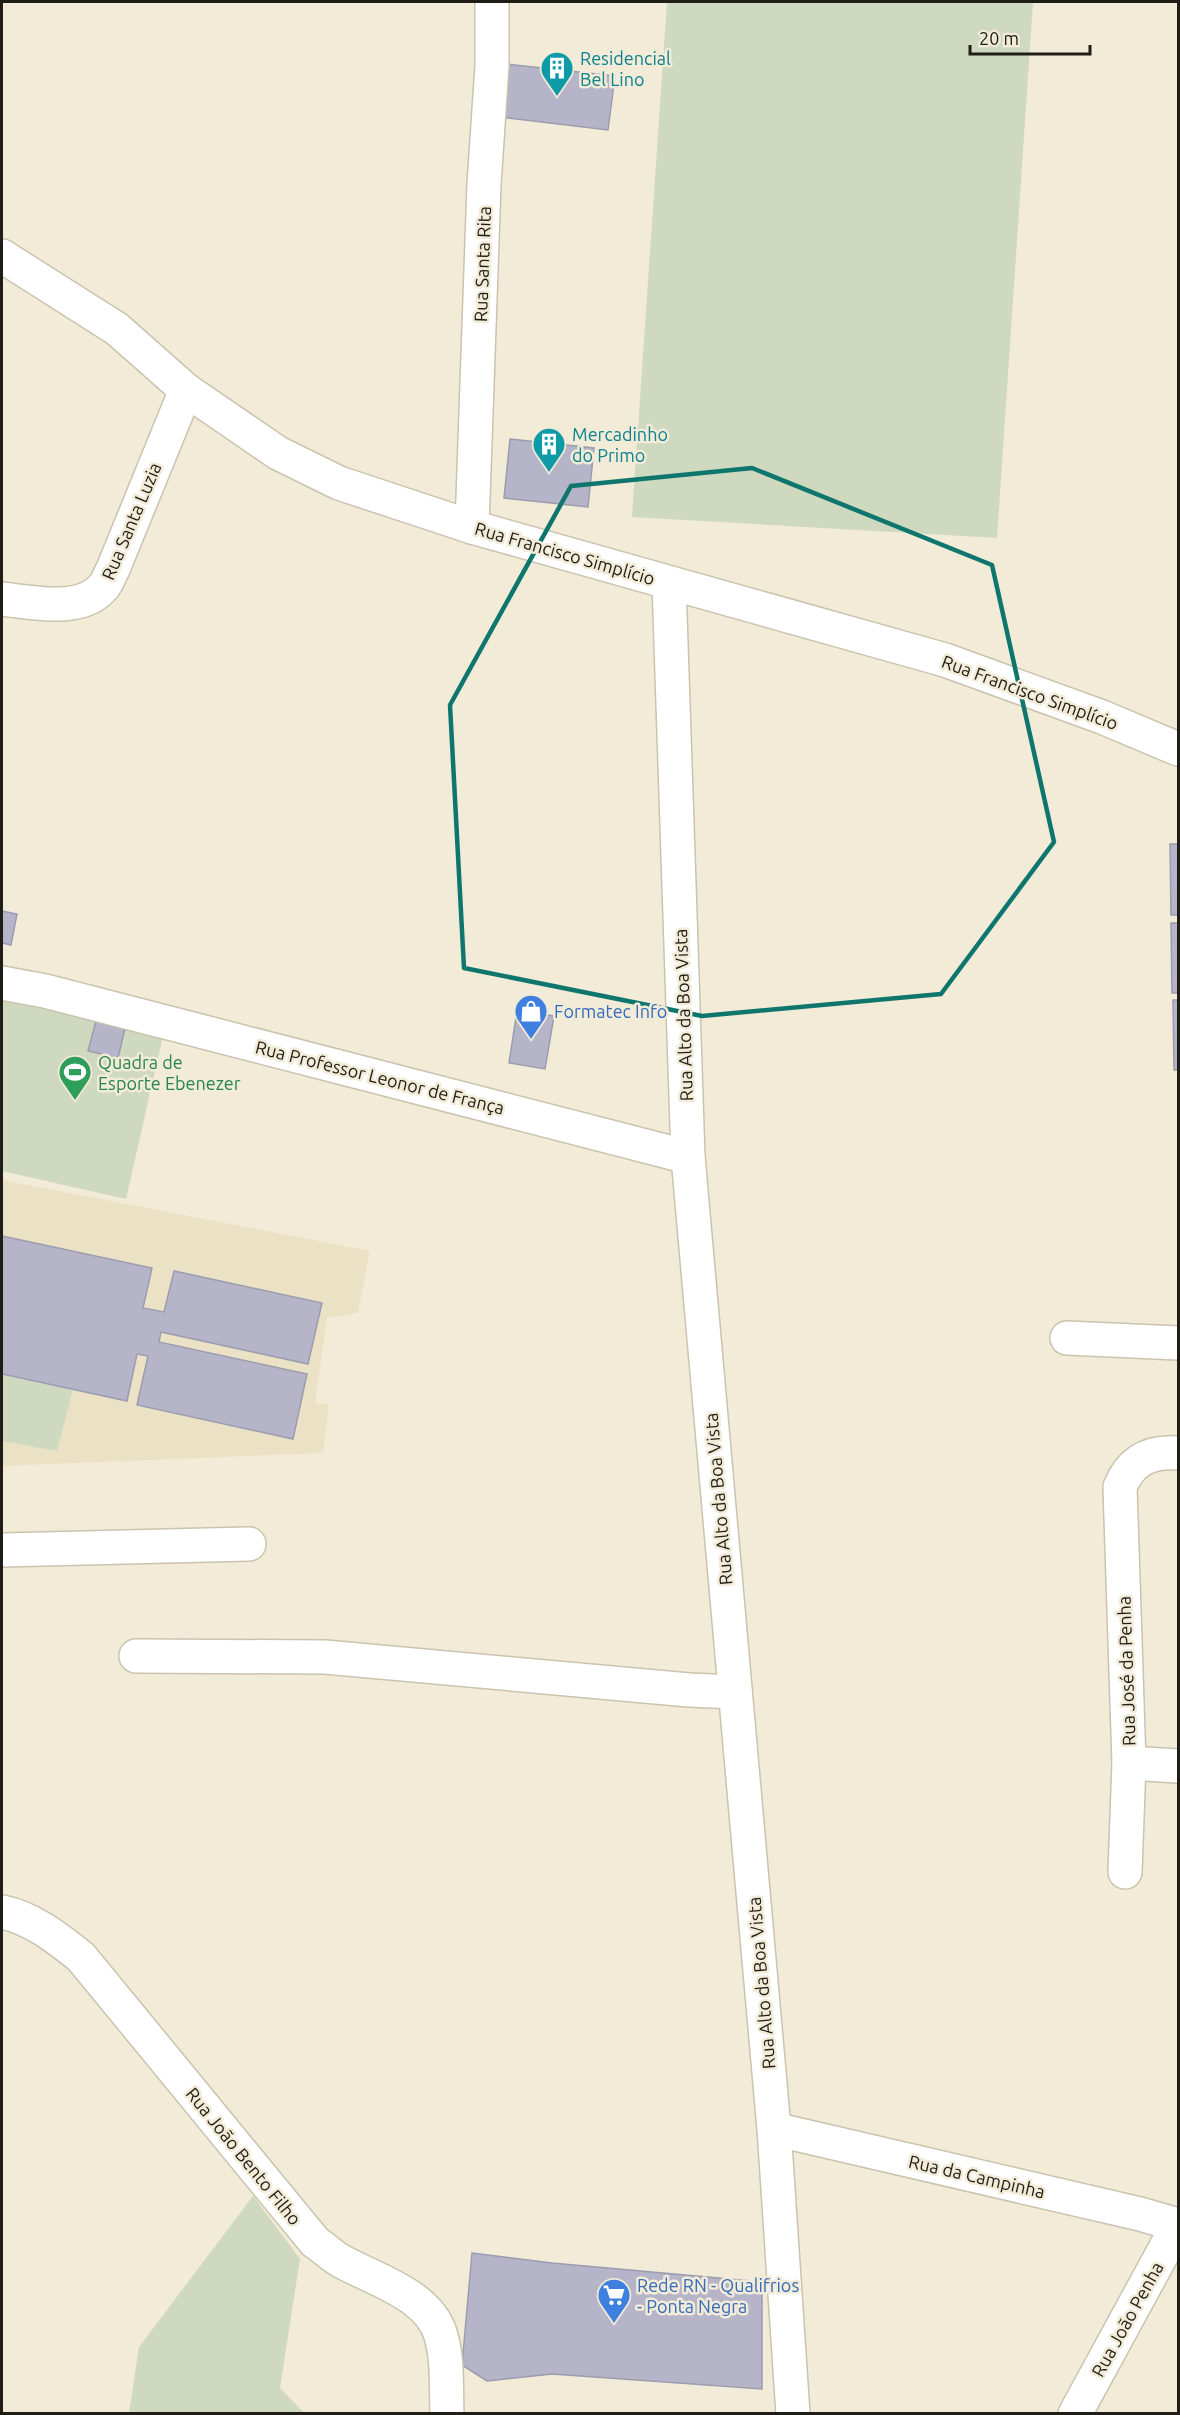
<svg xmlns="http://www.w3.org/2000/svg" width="1180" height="2415" font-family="Ubuntu,sans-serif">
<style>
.built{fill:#ebe2c6}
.green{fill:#ced9bf}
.building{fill:#b5b4c8;stroke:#9c9caf;stroke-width:1.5}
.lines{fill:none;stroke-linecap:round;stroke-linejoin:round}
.minor-casing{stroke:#cac3af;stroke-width:36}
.minor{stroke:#fff;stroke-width:33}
.marked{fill:none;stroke:#0f766e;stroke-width:4.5;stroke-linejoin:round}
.labels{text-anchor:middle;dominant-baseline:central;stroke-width:5;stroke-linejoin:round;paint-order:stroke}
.culture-label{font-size:18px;fill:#0d838f;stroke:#f2ebd7;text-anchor:start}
.street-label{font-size:18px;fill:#1f1d15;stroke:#f2ebd7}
.shop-label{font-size:18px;fill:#366cbe;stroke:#f2ebd7;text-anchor:start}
.leisure-label{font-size:18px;fill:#27864d;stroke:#f2ebd7;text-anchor:start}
</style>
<rect width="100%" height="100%" fill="#f2ebd7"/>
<path class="built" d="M2,1180L370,1251L358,1313L327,1318L315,1403L329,1404L323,1453L2,1466Z"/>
<g class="green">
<path d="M667,2H1033L997,538L632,517Z"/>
<path d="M2,995L164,1031L126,1199L2,1171Z"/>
<path d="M2,1374L73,1389L57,1451L2,1441Z"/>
<path d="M253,2196L300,2259L280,2388L304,2413H129L139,2347Z"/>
</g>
<g class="building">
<path d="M505,64L615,76L608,130L499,117Z"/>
<path d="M510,439L594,448L588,507L504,498Z"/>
<path d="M1170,844H1178V915H1171Z"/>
<path d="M2,911L17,914L11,945L2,943Z"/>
<path d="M1171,923H1178V993H1172Z"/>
<path d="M1173,1000H1178V1070H1174Z"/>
<path d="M517,1011L554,1016L545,1069L509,1063Z"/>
<path d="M96,1021L125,1028L118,1058L88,1051Z"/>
<path d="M2,1236L152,1268L143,1308L164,1312L174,1271L322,1303L308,1364L161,1332L159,1342L307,1374L293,1439L137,1405L148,1356L137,1354L127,1401L2,1374Z"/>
<path d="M472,2253L552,2263L762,2282V2389L552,2374L487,2381L462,2365Z"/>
</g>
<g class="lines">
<defs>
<g id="minor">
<path d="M2,256L117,329L186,390L278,453L339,483L472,527L945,660L1102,717L1178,749"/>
<path d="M472,527L484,184L492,66V2"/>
<path d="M669,583L688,1157L774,2129L793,2414"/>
<path d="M2,599C32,602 82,614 104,586C108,581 110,574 113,569L186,390"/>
<path d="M2,983L45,991L688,1157"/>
<path d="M1067,1338L1178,1343"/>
<path d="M2,1550L249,1544"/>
<path d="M136,1656L325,1657L689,1690L735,1692"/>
<path d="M1129,1763L1178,1766"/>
<path d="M1125,1872L1129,1763L1120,1487C1131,1460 1150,1451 1178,1453"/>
<path d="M2,1912C32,1918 57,1938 81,1957L315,2242C324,2248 332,2256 341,2261C375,2280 430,2295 441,2336C448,2360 446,2388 447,2414"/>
<path d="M774,2129L1140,2214L1178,2225"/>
<path d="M1075,2414L1178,2225"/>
</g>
</defs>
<use href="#minor" class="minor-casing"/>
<use href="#minor" class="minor"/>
</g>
<path class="marked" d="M752,468L992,565L1054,842L941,994L702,1016L464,968L450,705L571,486Z"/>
<defs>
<symbol id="building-pin" viewBox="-11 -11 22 30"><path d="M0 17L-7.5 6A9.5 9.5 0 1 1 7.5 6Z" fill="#0f9aa8" stroke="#f2ebd7"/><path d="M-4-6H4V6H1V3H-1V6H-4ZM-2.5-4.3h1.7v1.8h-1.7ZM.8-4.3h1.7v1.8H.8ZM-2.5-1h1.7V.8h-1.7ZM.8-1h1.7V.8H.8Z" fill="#fff"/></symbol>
<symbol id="shop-pin" viewBox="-11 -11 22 30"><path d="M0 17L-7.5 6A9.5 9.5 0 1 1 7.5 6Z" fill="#3f7fe0" stroke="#f2ebd7"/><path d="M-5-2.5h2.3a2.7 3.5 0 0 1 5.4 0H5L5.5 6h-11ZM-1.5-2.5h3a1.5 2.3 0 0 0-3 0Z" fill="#fff"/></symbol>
<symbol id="stadium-pin" viewBox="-11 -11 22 30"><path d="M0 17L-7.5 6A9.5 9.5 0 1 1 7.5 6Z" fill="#2e9e5b" stroke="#f2ebd7"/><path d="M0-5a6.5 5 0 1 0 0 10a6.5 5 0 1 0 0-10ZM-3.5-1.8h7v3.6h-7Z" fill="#fff"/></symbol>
<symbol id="supermarket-pin" viewBox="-11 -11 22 30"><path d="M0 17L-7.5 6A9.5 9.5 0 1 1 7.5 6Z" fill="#3f7fe0" stroke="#f2ebd7"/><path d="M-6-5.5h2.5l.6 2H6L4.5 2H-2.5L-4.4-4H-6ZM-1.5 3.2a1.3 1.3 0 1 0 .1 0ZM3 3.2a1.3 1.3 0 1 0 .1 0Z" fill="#fff"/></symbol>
</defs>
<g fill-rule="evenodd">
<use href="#building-pin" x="538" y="49" width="38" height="52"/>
<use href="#building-pin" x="530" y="425" width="38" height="52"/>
<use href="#shop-pin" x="512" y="992" width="38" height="52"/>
<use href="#stadium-pin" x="56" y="1053" width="38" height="52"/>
<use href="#supermarket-pin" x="595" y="2276" width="38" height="52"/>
</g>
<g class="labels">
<g class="culture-label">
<text x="580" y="58">Residencial<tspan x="580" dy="21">Bel Lino</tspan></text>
<text x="572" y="434">Mercadinho<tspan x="572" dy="21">do Primo</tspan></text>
</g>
<g class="street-label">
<text transform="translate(482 264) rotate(-88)">Rua Santa Rita</text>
<text transform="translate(131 521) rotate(-67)">Rua Santa Luzia</text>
<text transform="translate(565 553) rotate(16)">Rua Francisco Simplício</text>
<text transform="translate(1030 692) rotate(20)">Rua Francisco Simplício</text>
<text transform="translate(683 1015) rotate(-92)">Rua Alto da Boa Vista</text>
<text transform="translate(380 1077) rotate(14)">Rua Professor Leonor de França</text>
<text transform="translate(718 1499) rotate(-95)">Rua Alto da Boa Vista</text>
<text transform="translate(1126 1671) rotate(-92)">Rua José da Penha</text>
<text transform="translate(761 1983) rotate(-95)">Rua Alto da Boa Vista</text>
<text transform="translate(244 2156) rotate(51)">Rua João Bento Filho</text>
<text transform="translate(977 2176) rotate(13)">Rua da Campinha</text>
<text transform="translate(1127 2319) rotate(-61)">Rua João Penha</text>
</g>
<g class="shop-label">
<text x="554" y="1011">Formatec Info</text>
<text x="637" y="2285">Rede RN - Qualifrios<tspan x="637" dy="21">- Ponta Negra</tspan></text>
</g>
<g class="leisure-label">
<text x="98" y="1062">Quadra de<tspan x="98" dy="21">Esporte Ebenezer</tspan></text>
</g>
</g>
<rect width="1180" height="2415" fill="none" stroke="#1f1d15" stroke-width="6"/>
<path d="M970 45v9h120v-9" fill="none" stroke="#1f1d15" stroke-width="3"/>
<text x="979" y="45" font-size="18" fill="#1f1d15" stroke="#f2ebd7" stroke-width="4.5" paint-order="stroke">20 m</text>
</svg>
